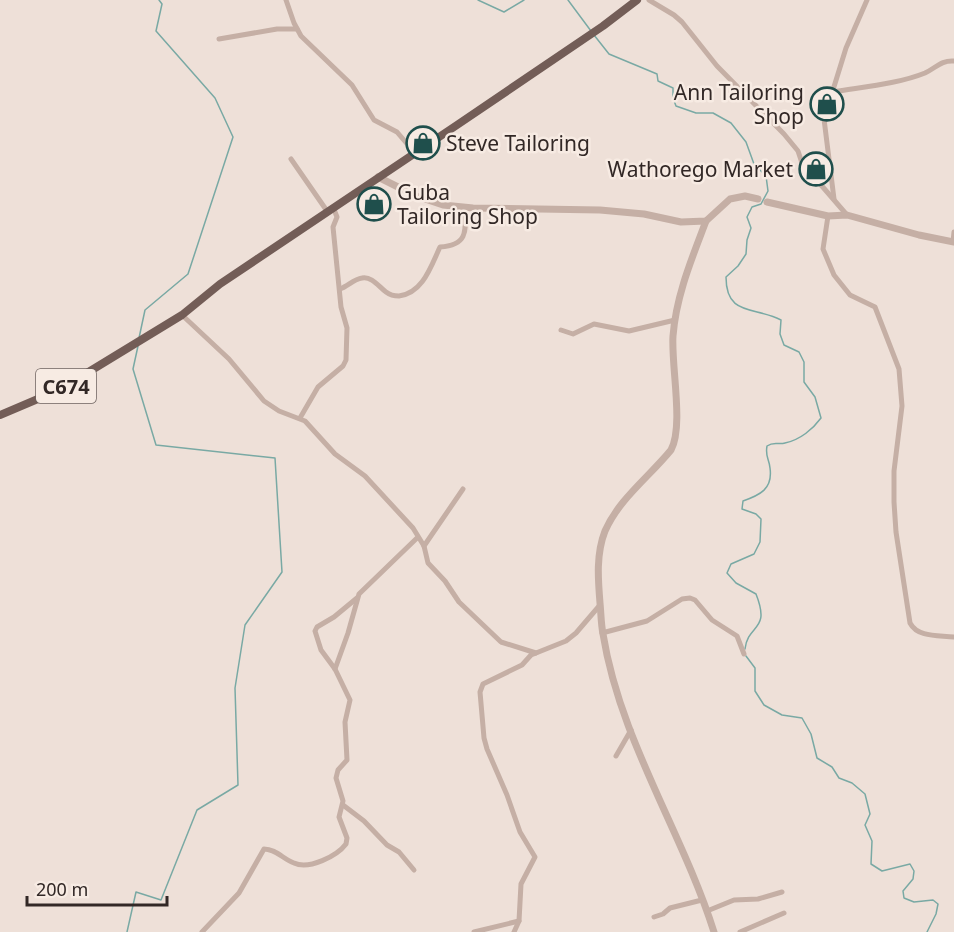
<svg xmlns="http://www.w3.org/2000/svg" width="954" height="932" font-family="'Noto Sans',sans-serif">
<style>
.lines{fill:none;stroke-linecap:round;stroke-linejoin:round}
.stream{stroke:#79a9a4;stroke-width:1.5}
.minor{stroke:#c5afa5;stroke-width:5}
.tertiary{stroke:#c5afa5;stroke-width:7}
.primary{stroke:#735d57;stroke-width:8}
.labels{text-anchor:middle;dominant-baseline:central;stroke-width:5;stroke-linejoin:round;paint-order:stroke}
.shield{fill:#f7ebe3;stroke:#6d625f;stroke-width:1.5}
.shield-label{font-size:20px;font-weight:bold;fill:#322826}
.poi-label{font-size:21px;fill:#322826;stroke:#f7ebe3;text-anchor:end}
</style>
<rect width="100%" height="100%" fill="#eee0d8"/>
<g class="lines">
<g class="stream">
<path d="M478,0L504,12L524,0"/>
<path d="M568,0L591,31"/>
<path d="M594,35L609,54L657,74L658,81L673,88V98L676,106L696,113H713L731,123L746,142L754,164L766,176L768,191L761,204L752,207L747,217L751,228L747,240L746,254L738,266L726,277C726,317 755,306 781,320L780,334L784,345L799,352L804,362V382L815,397L821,418C813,429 800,440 785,443C778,445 774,441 767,446C765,457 769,458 770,468C773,489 760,495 743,501L742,509L756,514L761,519L760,542L754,554L731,564L727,573L736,583L756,594C771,632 748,623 745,649"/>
<path d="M139,338L145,310L188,274L233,137L215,98L156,31L162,4L159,0"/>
<path d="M746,656L755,668V691L764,705L782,715L802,718L811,734L817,758L832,767L839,778L852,783L865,794L870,814L865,825L872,841L871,864L882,871L910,864L914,871L913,879L903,891L904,898L914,902L933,900L938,904L936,914L927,932"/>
<path d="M127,932L136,892L161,900L197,810L238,785L235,688L245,625L282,572L275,458L156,445L133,369L138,346"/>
</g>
<g class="minor">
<path d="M286,0L294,23L301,36L352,85L374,120L397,132L414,152"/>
<path d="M649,0L674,15L682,22L717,66L784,134L798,151L802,163L847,215"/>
<path d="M219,39L277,29H297"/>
<path d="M833,92C862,87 898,84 925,73C936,68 941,60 954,61"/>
<path d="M291,159L327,211"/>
<path d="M834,199L824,119L846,48L867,0"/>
<path d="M828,216L823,249L834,275L850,295L875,307L899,369L902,406L894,471V502L896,532L910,623C918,638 939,635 954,637"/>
<path d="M953,242L954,232"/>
<path d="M340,289C348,286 354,279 362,278C372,276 379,287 386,292C390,295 394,296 399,296C423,293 431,266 440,247C468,245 466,231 465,208"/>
<path d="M182,315L229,359L264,401L279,411L305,421L335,454L365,476L413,528L424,546L428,563L445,581L459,602L501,642L536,653L566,641L576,633L600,605"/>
<path d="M561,330L573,334L594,324L629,331L675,320"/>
<path d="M300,418L318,387L343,366L346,360L347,328L341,307L333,227L337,217L333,207"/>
<path d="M424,546L463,489"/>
<path d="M602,633L647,621L682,599L690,598L695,600L712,620L737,636L744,654"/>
<path d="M335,669L348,633L359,594L417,538"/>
<path d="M616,756L631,730"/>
<path d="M343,805L364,821L387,845L399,852L414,870"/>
<path d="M707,911L734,900L758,899L782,892"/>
<path d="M654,917L663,914L670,908L702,900"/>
<path d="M202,932L239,893L264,849C276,849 283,859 294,863C309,870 337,856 346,844L347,838L339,817L343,801L336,778L338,770L347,760L345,722L350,700L335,669L321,650L315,631L317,627L334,617L357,598"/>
<path d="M474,932L519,921"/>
<path d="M514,932L519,921L521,884L535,857L520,832L507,795L487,749L484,738L480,692L483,684L522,665L531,655L536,653"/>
<path d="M740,932L784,913"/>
</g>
<g class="tertiary">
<path d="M378,177L416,196L443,205L473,208L600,210L644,214L681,222L706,221L730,199L745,196L758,199"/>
<path d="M767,202L828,216L847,215L919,235L954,242"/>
<path d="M706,221C692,258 676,296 673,336C671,366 684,426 671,450C649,477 619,499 605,531C596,554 598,579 600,603C601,613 601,624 603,634C620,740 682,831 714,932"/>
</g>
<path class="primary" d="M0,415L59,390L182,315L220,284L457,125L603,26L637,0"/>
</g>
<defs>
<symbol id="shop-ring" viewBox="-11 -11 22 22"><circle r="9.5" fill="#f7ebe3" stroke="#1f4f4c" stroke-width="1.5"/><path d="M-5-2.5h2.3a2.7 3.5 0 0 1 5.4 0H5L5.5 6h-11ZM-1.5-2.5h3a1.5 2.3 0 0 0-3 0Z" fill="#1f4f4c"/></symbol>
</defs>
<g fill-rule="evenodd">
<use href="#shop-ring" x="808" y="85" width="38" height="38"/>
<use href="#shop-ring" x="404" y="124" width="38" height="38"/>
<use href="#shop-ring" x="797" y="150" width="38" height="38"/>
<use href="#shop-ring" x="355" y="185" width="38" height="38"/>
</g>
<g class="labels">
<rect class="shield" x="36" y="369" width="60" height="34" rx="4.5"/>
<g class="shield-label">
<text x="66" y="386">C674</text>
</g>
<g class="poi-label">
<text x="804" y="92">Ann Tailoring<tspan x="804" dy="24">Shop</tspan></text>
<text x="446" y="143" text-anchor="start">Steve Tailoring</text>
<text x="793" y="169">Wathorego Market</text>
<text x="397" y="192" text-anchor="start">Guba<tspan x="397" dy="24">Tailoring Shop</tspan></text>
</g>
</g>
<path d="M27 896v9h140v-9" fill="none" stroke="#322826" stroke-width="3"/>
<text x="36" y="896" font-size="18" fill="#322826" stroke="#f7ebe3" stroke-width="4.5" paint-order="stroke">200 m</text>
</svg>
